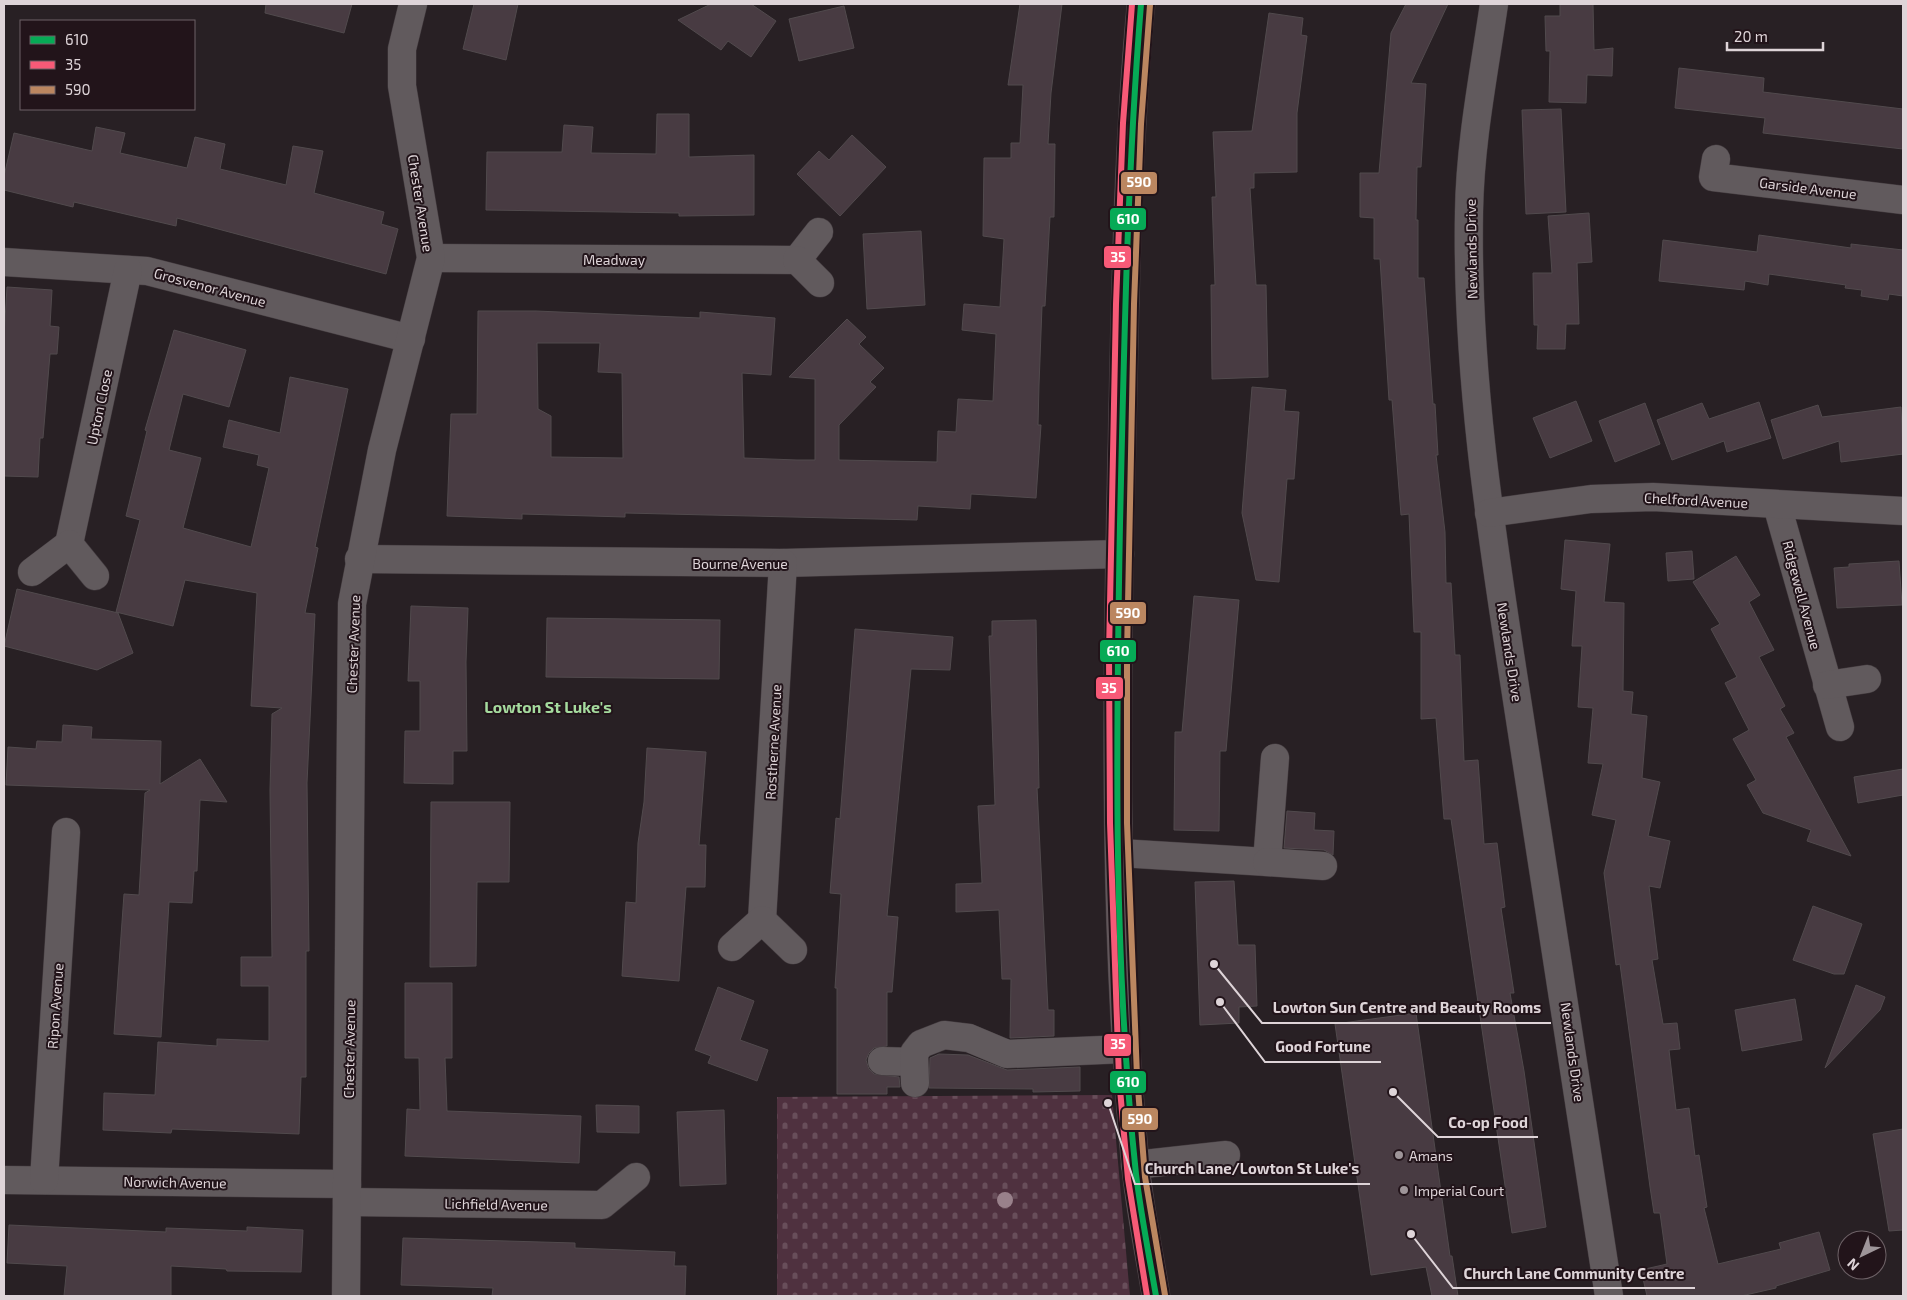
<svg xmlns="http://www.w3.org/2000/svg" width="1907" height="1300" font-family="'Exo 2',sans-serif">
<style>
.cemetery{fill:url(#cemetery-stones)}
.building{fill:#483b42;stroke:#514a4d;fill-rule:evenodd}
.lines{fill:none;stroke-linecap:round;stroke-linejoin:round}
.minor-casing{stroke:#423a3e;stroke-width:29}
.major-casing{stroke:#423a3e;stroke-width:29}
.minor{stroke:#615a5d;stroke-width:28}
.major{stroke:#62575b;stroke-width:28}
.bus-1-casing{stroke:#22141a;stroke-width:10}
.bus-2-casing{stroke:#22141a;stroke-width:10}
.bus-3-casing{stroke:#22141a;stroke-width:10}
.bus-1{stroke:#06aa56;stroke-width:6}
.bus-2{stroke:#f75a77;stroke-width:6}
.bus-3{stroke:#bb8660;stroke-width:6}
.tree{fill:#99818b}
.poi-dot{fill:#9e9599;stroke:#22141a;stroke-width:2}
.labels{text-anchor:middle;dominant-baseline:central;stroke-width:4;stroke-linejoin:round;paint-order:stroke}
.street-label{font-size:14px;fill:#ded4d8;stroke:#22141a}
.poi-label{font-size:14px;fill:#ded4d8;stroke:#22141a;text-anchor:start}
.quarter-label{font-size:16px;font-weight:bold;fill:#a5db9e;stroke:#22141a}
.leader{fill:none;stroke:#ded4d8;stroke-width:2}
.callout-dot{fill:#ded4d8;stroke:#22141a;stroke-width:2}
.callout-label{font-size:15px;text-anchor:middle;font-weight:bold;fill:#ded4d8;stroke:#22141a;stroke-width:4;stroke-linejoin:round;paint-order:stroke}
.line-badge{stroke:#22141a;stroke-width:2}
.badge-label{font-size:14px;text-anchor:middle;font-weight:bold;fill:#fff}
</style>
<defs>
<pattern id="cemetery-stones" width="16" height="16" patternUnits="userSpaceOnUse" patternTransform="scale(1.25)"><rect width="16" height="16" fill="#4f313f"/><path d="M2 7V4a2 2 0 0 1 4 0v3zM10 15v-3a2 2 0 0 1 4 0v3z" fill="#684e5a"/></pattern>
</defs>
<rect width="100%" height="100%" fill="#282024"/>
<path class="cemetery" d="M1112,1095L1130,1296H777V1097Z"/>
<g class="building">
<path d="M266,4H352L344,33L265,13Z"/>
<path d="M474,4H518L506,60L463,49Z"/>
<path d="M711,4H751L776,21L751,57L728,41L721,50L678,20Z"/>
<path d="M1020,4H1062L1051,93L1048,144H1055L1054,217H1050L1045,306H1042L1039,385L1038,425H1041L1036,498L971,494L970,509L918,506L917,520L625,513V517L522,514V519L447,516L451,414H477L478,311H536L700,318V312L775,318L771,375L742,373L744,458L797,460H815V379L789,377L847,319L866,337L859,344L884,368L870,382L876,387L839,425V460L937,462L938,431L956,432L958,399L993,401L996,334L962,330L964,304L1000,307L1004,239L983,236L984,158H1011V143H1020L1023,85H1008ZM537,343H600L598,372L622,373L623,458L551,457V416L538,409Z"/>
<path d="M1406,4H1448L1411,83L1426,84L1421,167H1417L1416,220H1418V278H1424L1433,404H1435L1438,455H1436L1445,532L1446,583H1451L1455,655H1460L1464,761L1478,760L1484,844L1497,843L1505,907L1501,908L1514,993H1510L1524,1071L1546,1227L1512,1233L1451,819H1444L1436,718L1421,719V632H1414L1409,514L1401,515L1392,400H1389L1380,259H1374V218L1360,217V173H1379L1391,33Z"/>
<path d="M1560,4H1593L1594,50L1613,48L1612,76L1587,75L1586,103L1549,102L1550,51H1546L1545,16H1560Z"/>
<path d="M844,6L854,48L799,61L789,19Z"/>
<path d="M1269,13L1303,18L1301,35L1307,36L1297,113V172L1254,173V188H1250L1256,285H1266L1268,377L1212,379L1211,285H1215L1212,197H1216L1213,132L1252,131Z"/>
<path d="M1679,68L1764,78L1763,92L1903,109V149L1763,133L1765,118L1675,108Z"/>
<path d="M1561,109L1566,212L1526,214L1522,110Z"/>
<path d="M657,114H689V157L754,155V215L679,216V213L486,210L487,152H562L564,125L593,127L591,153L656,154Z"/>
<path d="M96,127L125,133L120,153L187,168L195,137L225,144L220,169L286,185L293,146L323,151L314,193L384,212L381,224L398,229L386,274L177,218L176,226L74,202L73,207L4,190V176L14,133L92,151Z"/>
<path d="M852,135L886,167L840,216L797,174L819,151L829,160Z"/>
<path d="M1589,213L1592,262L1577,263L1579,324H1566L1565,349H1537L1538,325H1534L1533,273H1552L1548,216Z"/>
<path d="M921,231L925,305L867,309L863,234Z"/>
<path d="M1759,235L1851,248V244L1903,250V296L1889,294L1888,300L1861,296L1862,290L1845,288L1846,285L1769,274L1768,285L1745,281L1744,290L1659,281L1663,240L1757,252Z"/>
<path d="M7,287L52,290L50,326L59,327L57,354H50L43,438H40L38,477L4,476V336Z"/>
<path d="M174,330L246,350L229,407L183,394L169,450L201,458L183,528L251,547L269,468L257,465L259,455L223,447L229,420L280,433L290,377L348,389L315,547L318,548L305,613L315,614L307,783L309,951H306V1077H301L299,1134L172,1129L171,1133L103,1130L104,1093L155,1095L158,1042L217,1046V1039L269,1041V986H241V957H272L270,790L272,714L282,708L251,706L257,593L185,580L173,626L116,612L140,520L126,516L147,431L145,430Z"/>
<path d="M1252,387L1286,390L1284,411L1299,412L1294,479H1287L1279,582L1256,580L1242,513Z"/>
<path d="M1576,401L1592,441L1550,458L1533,418Z"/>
<path d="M1759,402L1771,438L1727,452L1724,441L1672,460L1657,420L1702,403L1709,419Z"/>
<path d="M1645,403L1660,444L1615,462L1599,421Z"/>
<path d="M1818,405L1822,417L1901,407L1903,454L1841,462L1839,441L1783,459L1771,420Z"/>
<path d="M1565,540L1610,544L1604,602L1624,603L1623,691L1633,692L1631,714L1647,716L1642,778L1660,782L1648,836L1670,841L1660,888L1649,886L1658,959L1652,960L1663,1024L1677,1023L1680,1049L1669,1050L1676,1110L1689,1108L1695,1156L1699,1155L1707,1207L1704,1208L1718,1264L1781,1249L1779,1243L1819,1232L1830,1270L1776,1286V1288L1741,1296H1647L1641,1270L1667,1264L1660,1213H1654L1650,1187L1620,964L1616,965L1604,873L1616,820L1592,815L1603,764L1588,763L1593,708L1578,707L1582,646H1572L1576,591L1561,589Z"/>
<path d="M1692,551L1694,579L1668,581L1666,553Z"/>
<path d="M1736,556L1760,595L1749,602L1774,650L1759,657L1785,706L1780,709L1794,733L1786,737L1851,856L1807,841L1811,830L1763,813L1747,785L1756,780L1733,739L1749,730L1725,683L1737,677L1711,629L1720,624L1693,582Z"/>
<path d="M1899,561L1902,605L1837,608L1834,568L1849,567V564Z"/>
<path d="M17,589L118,613L133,653L97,670L4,646Z"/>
<path d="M1194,596L1239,600L1226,751H1220L1219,831L1174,830L1175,732H1182Z"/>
<path d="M411,606L468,608L466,662L467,751H453V784L404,783L405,731H420V681H408Z"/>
<path d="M547,618L720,620L719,679L546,677Z"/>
<path d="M1036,620L1039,788H1037L1048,1010H1054V1036L1010,1038L1011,979H1002L999,910L956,912V884L982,883L978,806L995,805L989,636H992V621Z"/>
<path d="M855,629L953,637L950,670L911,669L887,916L898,917L892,992H887V1046L874,1048L869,1053L866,1060L869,1069L874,1074L899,1077L900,1087H887V1094H837V988H835L841,894L830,893L836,818L840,819Z"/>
<path d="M63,725L92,727L91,739L161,741L160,784L200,759L227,802L200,800L197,871H194L192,903L169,902L161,1037L114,1034L124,894L139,895L145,793L150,790L6,785L8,747L36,749L37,741L62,742Z"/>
<path d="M647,748L706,752L699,845H706L705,887H686L679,981L622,976L626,902L636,903L638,843L644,802Z"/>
<path d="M1903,769V795L1858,803L1854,777Z"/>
<path d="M431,802H510L509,882H477L476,966L430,967Z"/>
<path d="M1287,811L1315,813L1314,830L1334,831L1333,855L1324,850L1284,848Z"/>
<path d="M1234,881L1238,945H1255L1257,1006L1239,1007V1023L1200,1025L1195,882Z"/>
<path d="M1813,906L1862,924L1844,974H1834L1793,960Z"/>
<path d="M405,983H452V1058H445L447,1111L581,1116L579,1163L405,1156L407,1109L420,1110L419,1058H405Z"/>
<path d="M1856,985L1885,997L1880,1010L1825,1068Z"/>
<path d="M718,987L754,1001L740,1040L768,1050L757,1081L708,1063L711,1056L695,1050Z"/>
<path d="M1795,999L1802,1040L1742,1051L1735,1010Z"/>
<path d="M1416,1013L1450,1256H1452L1458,1296H1432L1426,1267L1371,1275L1335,1024Z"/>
<path d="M939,1054L968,1055L1007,1070L1080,1067V1091L1033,1092V1089L929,1088L930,1058Z"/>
<path d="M596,1105L639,1106V1133L597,1132Z"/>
<path d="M724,1110L726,1184L680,1186L677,1112Z"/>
<path d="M1903,1129V1230L1889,1231L1873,1134Z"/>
<path d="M9,1225L166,1232V1228L247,1231V1227L303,1230L301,1272L227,1271L226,1269L171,1266V1296H64L67,1266L7,1263Z"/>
<path d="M403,1238L575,1243V1248L675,1252L674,1266H686L685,1296H492L493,1288L401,1285Z"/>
</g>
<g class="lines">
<defs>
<g id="minor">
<path d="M1494,4C1484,73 1470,142 1469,212C1466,376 1492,538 1517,700C1547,899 1579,1097 1609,1296"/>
<path d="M1716,159L1713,177L1903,200"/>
<path d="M431,258L797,260"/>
<path d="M797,260L819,232"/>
<path d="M797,260L820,283"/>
<path d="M4,262L147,271L411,339"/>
<path d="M1777,505L1840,727"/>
<path d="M1489,513L1591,499L1653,497L1903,511"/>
<path d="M69,544L128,270"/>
<path d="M359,559L783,563L1120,554"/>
<path d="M32,572L69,544L95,576"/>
<path d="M1827,685L1867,679"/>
<path d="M1120,853L1267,862L1275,758"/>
<path d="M1267,862L1323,866"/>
<path d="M762,920L783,563"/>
<path d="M732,947L762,920L793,950"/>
<path d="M882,1061L914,1062"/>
<path d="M915,1083L914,1053L921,1044L944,1035L969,1038L1007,1054L1126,1049"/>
<path d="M1135,1165L1226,1155"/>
<path d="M4,1180L347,1184"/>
<path d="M44,1180L66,832"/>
<path d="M347,1202L602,1205L636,1177"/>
<path d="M346,1296L352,604L382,450L431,258L402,86V49L413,4"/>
</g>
<path id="major" d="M1141,4C1126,163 1125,324 1121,485C1116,710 1114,937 1135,1161C1139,1206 1149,1251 1156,1296"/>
</defs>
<use href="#minor" class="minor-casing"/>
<use href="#major" class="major-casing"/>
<use href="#minor" class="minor"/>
<use href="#major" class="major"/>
<defs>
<path id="bus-1" d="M1141,4C1127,177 1124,350 1120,524C1116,740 1113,959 1136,1174C1141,1215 1149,1255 1156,1296"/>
<path id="bus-2" d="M1132,4L1123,123L1116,304L1109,654L1110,823L1119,1078L1128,1179L1147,1296"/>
<path id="bus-3" d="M1150,5L1141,124L1134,304L1127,654V823L1137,1076L1145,1177L1165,1295"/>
</defs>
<use href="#bus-1" class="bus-1-casing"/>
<use href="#bus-2" class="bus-2-casing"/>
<use href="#bus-3" class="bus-3-casing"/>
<use href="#bus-1" class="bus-1"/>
<use href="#bus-2" class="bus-2"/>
<use href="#bus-3" class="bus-3"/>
</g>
<circle class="tree" cx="1005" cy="1200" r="8"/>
<g class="poi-dot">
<circle cx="1399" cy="1155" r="5"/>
<circle cx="1404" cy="1190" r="5"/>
</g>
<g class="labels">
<g class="street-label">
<text transform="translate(1808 188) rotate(7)">Garside Avenue</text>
<text transform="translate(421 203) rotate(81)">Chester Avenue</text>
<text transform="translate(1471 249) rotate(-91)">Newlands Drive</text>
<text x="614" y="259">Meadway</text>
<text transform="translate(210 287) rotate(15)">Grosvenor Avenue</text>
<text transform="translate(99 407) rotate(-78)">Upton Close</text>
<text transform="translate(1696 500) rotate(3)">Chelford Avenue</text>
<text x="740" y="563">Bourne Avenue</text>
<text transform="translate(1802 595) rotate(75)">Ridgewell Avenue</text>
<text transform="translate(353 644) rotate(-88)">Chester Avenue</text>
<text transform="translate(1510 652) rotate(81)">Newlands Drive</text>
<text transform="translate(773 742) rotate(-87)">Rostherne Avenue</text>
<text transform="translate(55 1006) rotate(-86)">Ripon Avenue</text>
<text transform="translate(349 1049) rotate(-89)">Chester Avenue</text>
<text transform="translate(1573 1052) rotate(82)">Newlands Drive</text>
<text transform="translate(175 1182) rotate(1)">Norwich Avenue</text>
<text transform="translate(496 1204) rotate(1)">Lichfield Avenue</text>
</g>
<g class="poi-label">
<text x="1409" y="1155">Amans</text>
<text x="1414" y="1190">Imperial Court</text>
</g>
<g class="quarter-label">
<text x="548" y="706">Lowton St Luke's</text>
</g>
</g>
<path class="leader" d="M1214 964L1262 1023H1551M1220 1002L1265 1062H1381M1393 1092L1438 1137H1538M1108 1103L1135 1184H1370M1411 1234L1453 1288H1695"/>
<g class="callout-dot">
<circle cx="1214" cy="964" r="5"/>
<circle cx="1220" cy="1002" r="5"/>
<circle cx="1393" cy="1092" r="5"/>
<circle cx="1108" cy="1103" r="5"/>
<circle cx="1411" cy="1234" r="5"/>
</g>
<g class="callout-label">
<text x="1407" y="1013">Lowton Sun Centre and Beauty Rooms</text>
<text x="1323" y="1052">Good Fortune</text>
<text x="1488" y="1128">Co-op Food</text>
<text x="1252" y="1174">Church Lane/Lowton St Luke's</text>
<text x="1574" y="1279">Church Lane Community Centre</text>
</g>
<g class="line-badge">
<rect x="1120" y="171" width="38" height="24" rx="5" fill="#bb8660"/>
<rect x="1109" y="207" width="38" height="24" rx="5" fill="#06aa56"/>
<rect x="1103" y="245" width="29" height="24" rx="5" fill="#f75a77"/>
<rect x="1109" y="601" width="38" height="24" rx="5" fill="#bb8660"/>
<rect x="1099" y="639" width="38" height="24" rx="5" fill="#06aa56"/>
<rect x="1095" y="676" width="29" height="24" rx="5" fill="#f75a77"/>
<rect x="1103" y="1033" width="29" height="24" rx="5" fill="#f75a77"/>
<rect x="1109" y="1070" width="38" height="24" rx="5" fill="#06aa56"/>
<rect x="1121" y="1107" width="38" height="24" rx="5" fill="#bb8660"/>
</g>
<g class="badge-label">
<text x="1139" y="187">590</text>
<text x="1128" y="224">610</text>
<text x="1118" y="262">35</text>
<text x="1128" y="618">590</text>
<text x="1118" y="656">610</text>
<text x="1109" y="693">35</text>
<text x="1118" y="1049">35</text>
<text x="1128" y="1087">610</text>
<text x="1140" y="1124">590</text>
</g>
<rect width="1907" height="1300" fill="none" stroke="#ded4d8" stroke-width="10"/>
<rect x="20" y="20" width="175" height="90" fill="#22141a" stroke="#6d6166"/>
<rect x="30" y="36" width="25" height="8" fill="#06aa56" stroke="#6d6166"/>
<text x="65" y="45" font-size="15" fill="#ded4d8">610</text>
<rect x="30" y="61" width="25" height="8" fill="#f75a77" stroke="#6d6166"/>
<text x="65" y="70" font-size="15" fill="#ded4d8">35</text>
<rect x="30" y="86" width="25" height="8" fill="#bb8660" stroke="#6d6166"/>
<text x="65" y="95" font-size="15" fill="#ded4d8">590</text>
<g transform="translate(1862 1255) rotate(223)"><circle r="24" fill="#22141a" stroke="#6d6166"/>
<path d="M0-4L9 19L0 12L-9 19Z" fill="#9e9599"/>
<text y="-8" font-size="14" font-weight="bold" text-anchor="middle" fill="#ded4d8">N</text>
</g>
<path d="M1727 42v8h96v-8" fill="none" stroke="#ded4d8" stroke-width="2.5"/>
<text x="1734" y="42" font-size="15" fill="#ded4d8" stroke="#22141a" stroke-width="4" paint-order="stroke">20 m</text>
</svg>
